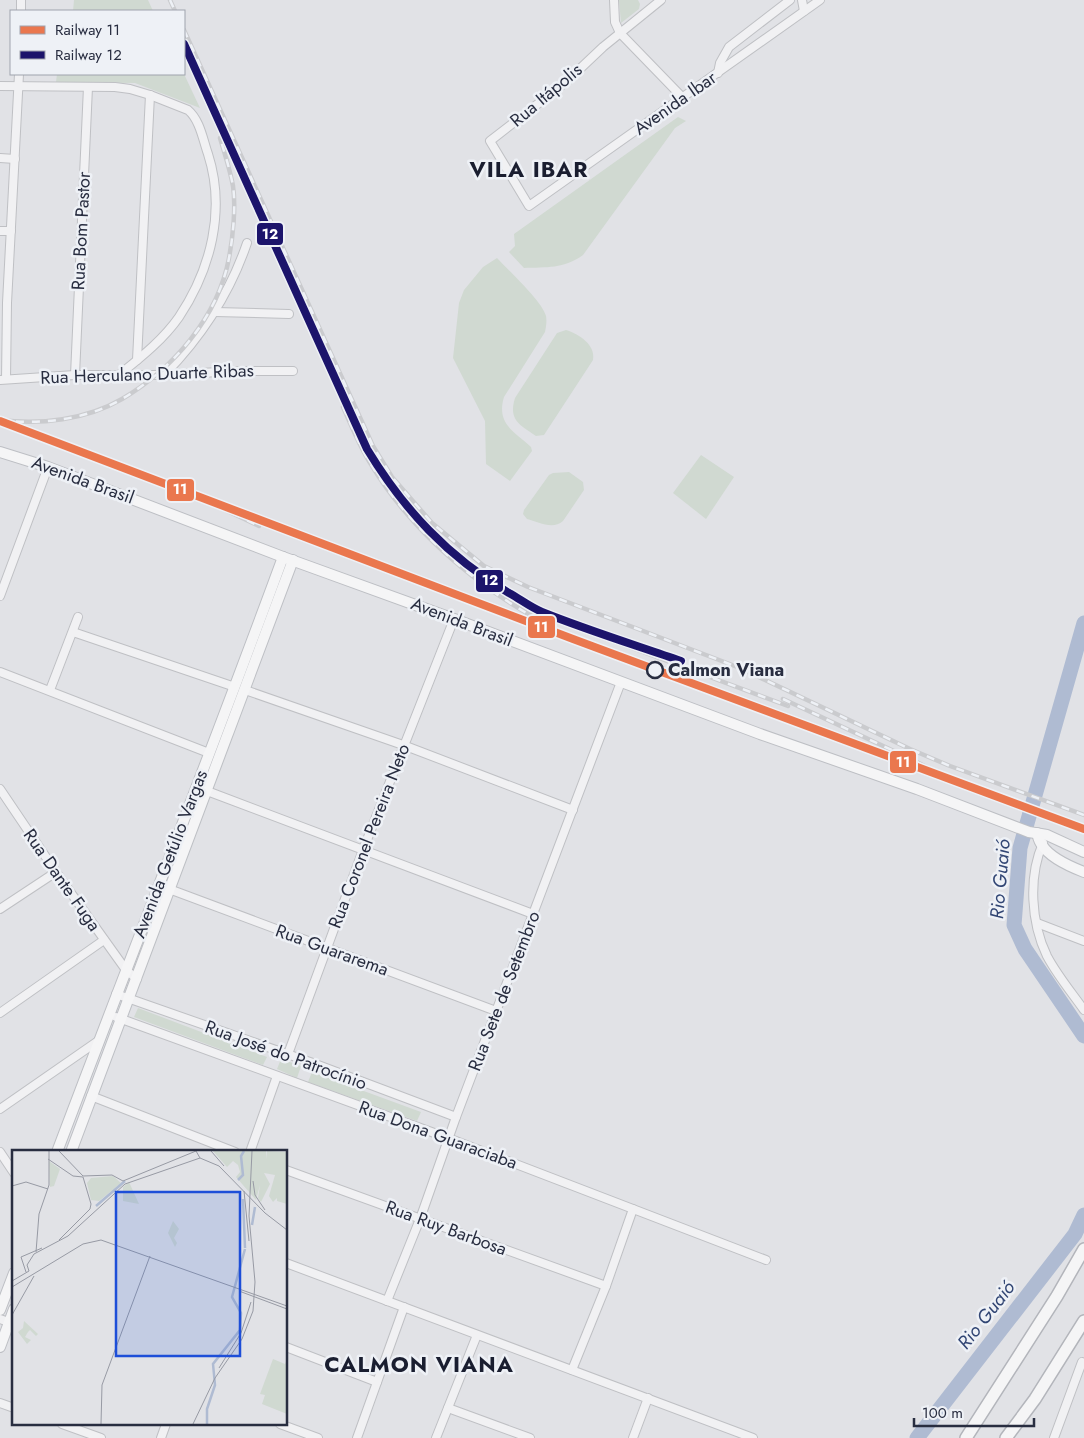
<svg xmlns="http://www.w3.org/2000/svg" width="1084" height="1438" font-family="Jost,sans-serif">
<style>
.green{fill:#d0d9d1}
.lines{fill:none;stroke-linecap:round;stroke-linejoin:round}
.river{stroke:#afbbd2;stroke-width:15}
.minor-casing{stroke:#bfc0c4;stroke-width:10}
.major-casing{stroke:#bdbfc4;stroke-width:12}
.highway-casing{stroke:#b3b5bb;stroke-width:14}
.minor{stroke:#f1f1f3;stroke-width:8}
.major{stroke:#f5f5f6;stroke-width:10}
.highway{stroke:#f5f5f6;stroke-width:11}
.rail-casing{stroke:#cacbce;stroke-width:4.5}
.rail{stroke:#eef1f6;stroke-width:2.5;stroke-dasharray:8;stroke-linecap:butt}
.rail-1-casing{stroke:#eef1f6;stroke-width:11}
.rail-2-casing{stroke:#eef1f6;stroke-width:11}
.rail-1{stroke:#ea774e;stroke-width:8}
.rail-2{stroke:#1c146b;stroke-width:8}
.stop-dot{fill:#eef1f6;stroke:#282d40;stroke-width:2.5}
.labels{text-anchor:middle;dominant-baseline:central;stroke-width:5;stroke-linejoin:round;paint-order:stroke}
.street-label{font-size:18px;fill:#282d40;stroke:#eef1f6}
.stop-label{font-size:18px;font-weight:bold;fill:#282d40;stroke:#eef1f6;text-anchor:start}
.water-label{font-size:19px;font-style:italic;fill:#324674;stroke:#eef1f6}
.district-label{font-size:22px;font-weight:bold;letter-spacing:1px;fill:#1a1e30;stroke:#eef1f6}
.inset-river{fill:none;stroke:#afbbd2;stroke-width:2.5}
.inset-road{fill:none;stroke:#979aa4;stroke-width:1}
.view{fill:#1d4ed8;fill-opacity:0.15;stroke:#1d4ed8;stroke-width:2.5}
.inset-edge{fill:none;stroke:#282d40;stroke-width:2.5}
.line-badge{stroke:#eef1f6;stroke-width:2}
.badge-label{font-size:14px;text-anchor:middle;font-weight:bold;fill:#fff}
</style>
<rect width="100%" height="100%" fill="#e1e2e6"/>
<g class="green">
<path d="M74,0H148L153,11H73Z"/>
<path d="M619,0H638L640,4L639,9L621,23Z"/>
<path d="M57,74H184L200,108L135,83L56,82Z"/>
<path d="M678,117L686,121L675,128L583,255C564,269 546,267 524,268L509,252L515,246L514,234Z"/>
<path d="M497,258C509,271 542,301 546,316C547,322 546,327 545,332L504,397C496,424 514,431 531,447L532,451L510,481L486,464L485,421L453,358L459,303L464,290L483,267Z"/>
<path d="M566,330C579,334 596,345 593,360L544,435L536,436C520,425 508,420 515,398L557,333Z"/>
<path d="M701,455L734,477L706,519L673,493Z"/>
<path d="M569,472L583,482L584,490L563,521C553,530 538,522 527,519L523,514L524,510L549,475L553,473Z"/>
<path d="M138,1008L267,1057L263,1065L134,1017Z"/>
<path d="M281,1059L301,1066L297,1078L277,1069Z"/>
<path d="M312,1072L421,1112L417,1121L308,1082Z"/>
</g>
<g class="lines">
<g class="river">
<path d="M1084,623L1020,848L1014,925L1025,949L1084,1036"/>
<path d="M917,1438L1075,1234L1084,1215"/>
</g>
<defs>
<g id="minor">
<path d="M614,0L615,22L620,33L683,98"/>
<path d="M661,0L603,47L566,82L490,141L529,206L820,0"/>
<path d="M802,0L804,11"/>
<path d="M21,11V0"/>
<path d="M718,73L720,63L729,47L790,0"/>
<path d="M0,86L115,87L130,89L150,95L188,110C200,120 203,140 208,154C226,210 211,269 179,317C163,340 140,358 119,375"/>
<path d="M0,158L15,159"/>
<path d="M0,231H11"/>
<path d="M215,312L289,314"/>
<path d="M137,360L150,95"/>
<path d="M165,374C202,336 230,293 247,243"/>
<path d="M75,375L88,87"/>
<path d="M6,379L7,303L19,74"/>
<path d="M0,380L75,375H154L243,371H293"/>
<path d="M0,596L48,467"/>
<path d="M73,632L235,687"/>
<path d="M0,672L209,753"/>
<path d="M50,690L78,617"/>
<path d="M245,690L403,745L573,810"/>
<path d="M0,789L56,872L126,970L137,979"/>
<path d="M207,791L533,914"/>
<path d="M1043,843C1028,877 1031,923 1047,956C1057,975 1072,993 1084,1010"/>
<path d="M169,889L496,1011"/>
<path d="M0,909L56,872"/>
<path d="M1037,923L1084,941"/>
<path d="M116,994L310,1062L456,1117"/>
<path d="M0,1013L104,940"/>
<path d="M116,1017L448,1138L766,1260"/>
<path d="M288,1054L363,850L454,619"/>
<path d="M91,1096L235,1152"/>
<path d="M0,1109L98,1041"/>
<path d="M0,1152L14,1173"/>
<path d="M250,1152L277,1076"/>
<path d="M286,1170L606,1286"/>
<path d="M286,1263L753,1438"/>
<path d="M387,1301L420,1219L456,1117L621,682"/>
<path d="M0,1319L14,1324"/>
<path d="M286,1347L377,1382"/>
<path d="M572,1370L606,1286L633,1209"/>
<path d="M0,1403L14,1408"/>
<path d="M448,1408L530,1438"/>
<path d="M62,1424L101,1438"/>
<path d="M280,1424L318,1438"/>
<path d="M161,1438L166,1424"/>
<path d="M357,1438L404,1307"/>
<path d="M436,1438L477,1335"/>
<path d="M633,1438L648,1398"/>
<path d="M1054,1438L1082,1362"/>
</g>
<g id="major">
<path d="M0,452L48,467L283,557L454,619L760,734L917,789L1029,832L1047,835L1084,852"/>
<path d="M1037,833C1038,837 1039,842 1042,845C1050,858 1071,867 1084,872"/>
<path d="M57,1152C132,953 210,756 283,557"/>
<path d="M71,1152L293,560"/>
<path d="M0,1310L14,1273"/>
<path d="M0,1347L14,1309"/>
</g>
<g id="highway">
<path d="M966,1438L1057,1296L1084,1249"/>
<path d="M1006,1438L1035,1399L1084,1321"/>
</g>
</defs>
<use href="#minor" class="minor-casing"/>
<use href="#major" class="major-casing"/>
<use href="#highway" class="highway-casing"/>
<use href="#minor" class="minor"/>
<use href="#major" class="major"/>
<use href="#highway" class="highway"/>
<defs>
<g id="rail">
<path d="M170,0L175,11"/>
<path d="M184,30L373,446L392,477L432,523L484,566L528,587L740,668L910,749L950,766L1084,815"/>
<path d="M343,407C352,427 360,448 372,466C400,512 441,553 484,585C512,606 543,623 573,639"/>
<path d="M0,420C40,425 86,420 122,399C173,369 218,317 229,258C233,237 236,206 233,186C230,170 225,154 220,138"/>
<path d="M175,486L259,526"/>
<path d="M533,611L788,706"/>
<path d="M783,699L913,760L949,779"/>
</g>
</defs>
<use href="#rail" class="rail-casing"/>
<use href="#rail" class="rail"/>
<defs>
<path id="rail-1" d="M0,421L573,639L1084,829"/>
<path id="rail-2" d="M184,44L367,449C404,510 448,557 509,593C520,599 530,607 542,612C587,630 635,645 681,661"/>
</defs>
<use href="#rail-1" class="rail-1-casing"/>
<use href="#rail-2" class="rail-2-casing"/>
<use href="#rail-1" class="rail-1"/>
<use href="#rail-2" class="rail-2"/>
</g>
<circle class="stop-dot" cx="655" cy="670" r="8"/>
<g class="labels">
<g class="street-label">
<text transform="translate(546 95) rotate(-40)">Rua Itápolis</text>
<text transform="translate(675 103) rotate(-35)">Avenida Ibar</text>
<text transform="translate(81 231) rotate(-87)">Rua Bom Pastor</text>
<text transform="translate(147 374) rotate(-2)">Rua Herculano Duarte Ribas</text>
<text transform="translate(83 480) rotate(20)">Avenida Brasil</text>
<text transform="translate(462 622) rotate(21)">Avenida Brasil</text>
<text transform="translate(369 836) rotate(-69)">Rua Coronel Pereira Neto</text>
<text transform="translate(170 854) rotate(-69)">Avenida Getúlio Vargas</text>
<text transform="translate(62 880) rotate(55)">Rua Dante Fuga</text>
<text transform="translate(332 950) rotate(20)">Rua Guararema</text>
<text transform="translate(504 991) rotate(-69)">Rua Sete de Setembro</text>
<text transform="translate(286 1055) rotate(20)">Rua José do Patrocínio</text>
<text transform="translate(438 1135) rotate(20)">Rua Dona Guaraciaba</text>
<text transform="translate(446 1228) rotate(20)">Rua Ruy Barbosa</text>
</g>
<g class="stop-label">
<text x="668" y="670">Calmon Viana</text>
</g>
<g class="water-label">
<text transform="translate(1000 879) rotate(-85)">Rio Guaió</text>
<text transform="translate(986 1315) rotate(-52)">Rio Guaió</text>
</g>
<g class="district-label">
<text x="529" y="169">VILA IBAR</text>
<text x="419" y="1364">CALMON VIANA</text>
</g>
</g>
<g transform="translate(12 1150)">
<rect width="275" height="275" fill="#e1e2e6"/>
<path d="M201,1H254V9L255,1L275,2V54L265,51V48L261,52L257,46L263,25L252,23L258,34L249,52L246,48L248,35L244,50L224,27L228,22L226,15L221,11L215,17ZM37,11L48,19L42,36L38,37ZM101,26L109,33L87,51L79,50L75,33L79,28ZM117,32L127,54L111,51V37ZM161,71L167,79L162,88L165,93L163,97L156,83ZM12,171L26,184L24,186L18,180L16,182L13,187L19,190L15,194L6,182L11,178ZM261,209L273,214L275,209V264L250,254L253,245L248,244Z" fill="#d0d9d1"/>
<path class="inset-river" d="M226,30L231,25L229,6L232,1M231,49L233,98M84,56L113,31M240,75L243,57M195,274V259L203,235L201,214L228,180L229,163L220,147L233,99"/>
<path class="inset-road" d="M47,1L71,26L100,25L111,31L184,1M184,1L188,8L207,16L253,63L275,80M199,1L212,16M36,9L61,26L71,27L79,54L78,59L47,90M241,31L243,45L253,60M0,36L14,32L36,39M232,41L237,91M24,102L27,64L37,35V1M15,115L22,104L56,86L113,34L188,8M14,122L9,107L30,98M0,131L17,121L15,115M0,137L71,94L89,90L275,156M227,141L275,159M0,165L22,126M207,218L229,183L239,152M89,274L90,235L138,106M181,274L203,228L230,189L241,161L243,132L237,66L240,1"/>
<path class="view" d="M104,42H228V206H104Z"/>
<rect width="275" height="275" class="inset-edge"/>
</g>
<g class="line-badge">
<rect x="256" y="222" width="28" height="24" rx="5" fill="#1c146b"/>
<rect x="166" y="478" width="29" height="24" rx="5" fill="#ea774e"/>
<rect x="475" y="569" width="29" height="24" rx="5" fill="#1c146b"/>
<rect x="527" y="615" width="29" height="24" rx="5" fill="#ea774e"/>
<rect x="889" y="750" width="28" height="24" rx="5" fill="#ea774e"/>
</g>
<g class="badge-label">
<text x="270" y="239">12</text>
<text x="180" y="494">11</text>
<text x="490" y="585">12</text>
<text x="541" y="632">11</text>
<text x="903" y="767">11</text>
</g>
<rect x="10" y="10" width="175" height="65" fill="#eef1f6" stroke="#9fa3ad"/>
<rect x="20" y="26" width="25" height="8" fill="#ea774e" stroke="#9fa3ad"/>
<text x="55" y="35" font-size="15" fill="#282d40">Railway 11</text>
<rect x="20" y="51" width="25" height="8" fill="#1c146b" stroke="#9fa3ad"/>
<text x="55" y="60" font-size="15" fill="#282d40">Railway 12</text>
<path d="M914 1418v8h120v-8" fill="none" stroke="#282d40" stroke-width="2.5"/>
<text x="922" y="1418" font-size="15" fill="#282d40" stroke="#eef1f6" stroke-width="4" paint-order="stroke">100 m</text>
</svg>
